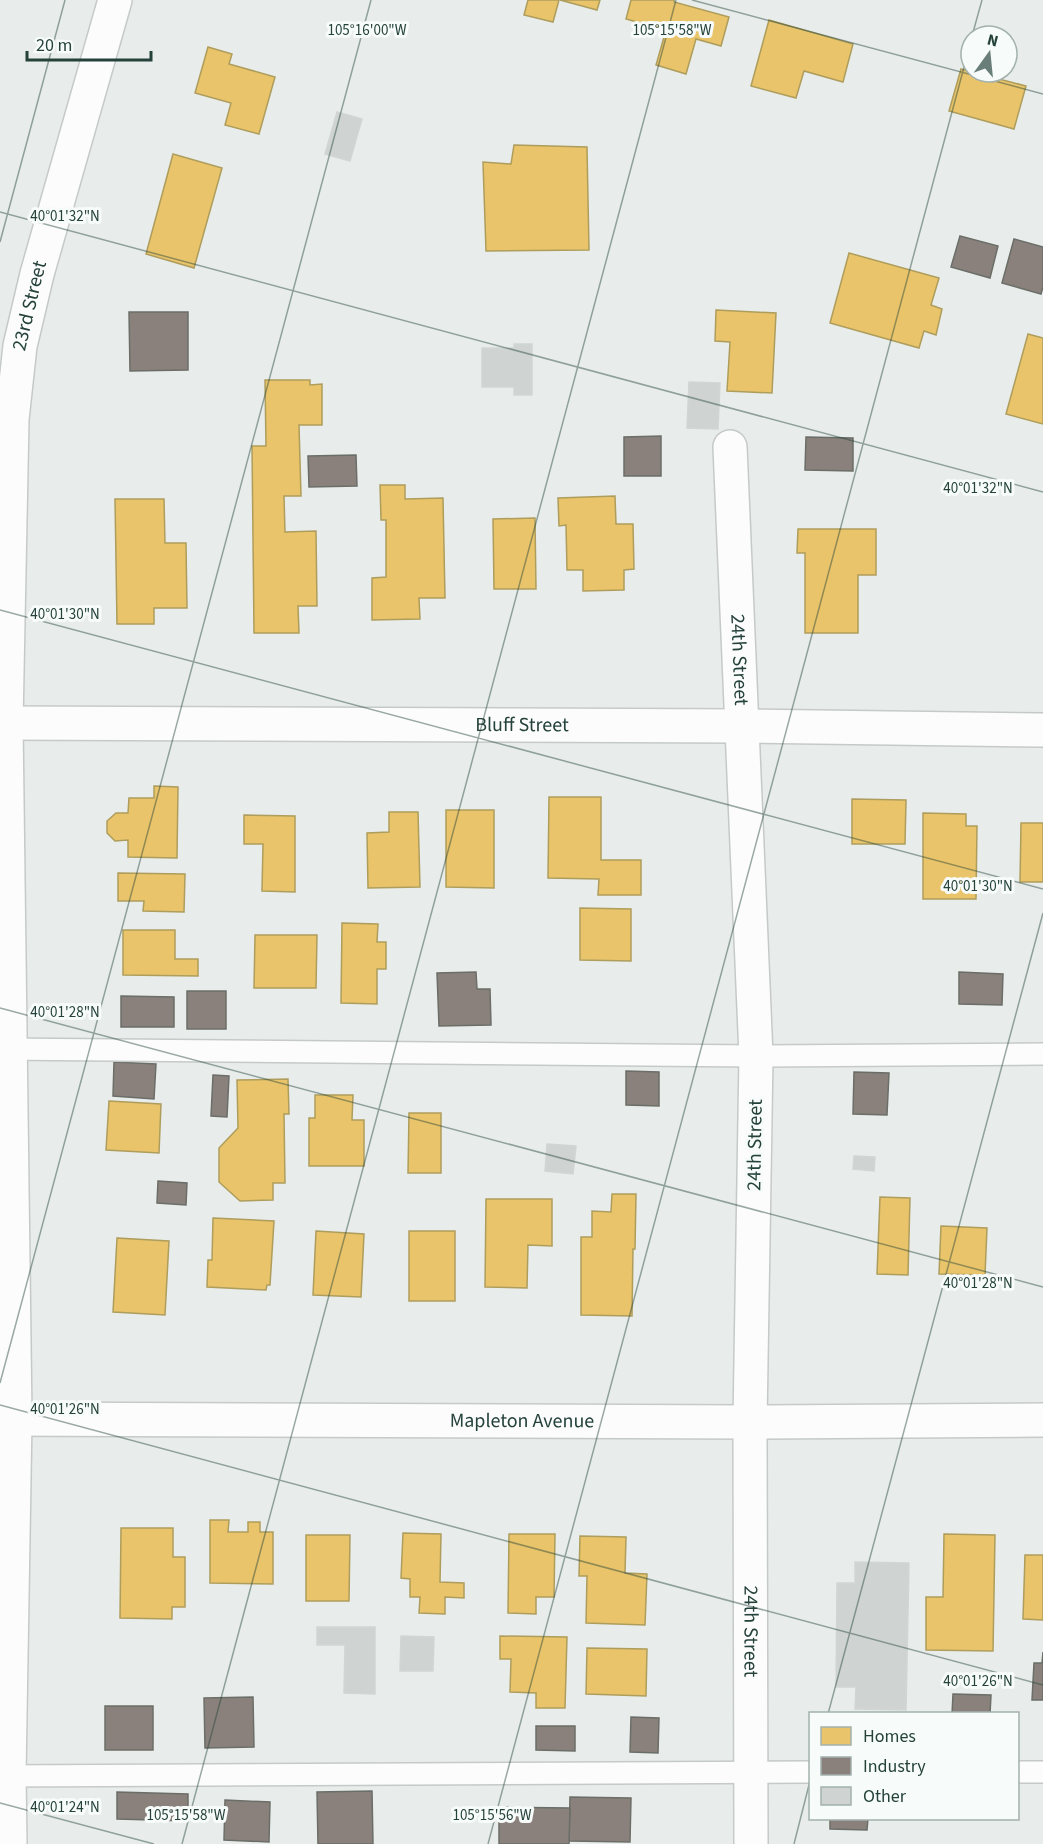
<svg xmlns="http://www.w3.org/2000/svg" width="1043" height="1844" font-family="'Source Sans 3',sans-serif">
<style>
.homes{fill:#e9c46a;stroke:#ae9d5c;stroke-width:1.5}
.industry{fill:#8a817c;stroke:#6b6e68;stroke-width:1.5}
.building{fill:#cfd4d2;stroke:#d1d6d4;stroke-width:1.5}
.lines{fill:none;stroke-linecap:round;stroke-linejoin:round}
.lane-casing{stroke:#c5cac8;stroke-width:24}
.street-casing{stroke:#c5cac8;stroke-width:36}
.lane{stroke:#fcfcfc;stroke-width:21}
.street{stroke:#fcfcfc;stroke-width:33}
.ticks{fill:none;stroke:#24423a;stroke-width:1.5;stroke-opacity:0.45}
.labels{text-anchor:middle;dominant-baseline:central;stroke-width:6;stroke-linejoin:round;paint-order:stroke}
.street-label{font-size:20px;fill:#24423a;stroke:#f7fbf9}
.ticks-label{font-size:15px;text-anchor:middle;fill:#24423a;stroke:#f7fbf9;stroke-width:6;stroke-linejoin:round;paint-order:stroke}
</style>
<rect width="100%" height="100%" fill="#e8edeb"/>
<g class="homes">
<path d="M528,0H559L553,22L524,15Z"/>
<path d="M560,0H600L597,10Z"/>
<path d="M631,0H674V2L729,17L721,46L696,39L686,74L656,65L666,30L626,19Z"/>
<path d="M769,20L853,44L843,82L804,71L796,98L751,86Z"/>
<path d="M208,47L232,54L229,64L275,77L259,134L225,125L231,103L195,93Z"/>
<path d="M961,69L1026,86L1014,129L949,111Z"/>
<path d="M514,145L587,147L589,250L486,251L483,162L511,164Z"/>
<path d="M173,154L222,168L194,268L146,254Z"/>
<path d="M849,253L939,278L931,305L942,309L936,335L924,331L919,348L830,323Z"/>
<path d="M716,310L776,313L772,393L727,391L730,342L715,341Z"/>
<path d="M1028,334L1043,338V424L1006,414Z"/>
<path d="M265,380H310V385L322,384V425H299L301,496H284L285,532L316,531L317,606H298L299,633H254L252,446H266Z"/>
<path d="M380,485H405V499L443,498L445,598H419L420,619L372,620V578L386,577V520H381Z"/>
<path d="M615,496L616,524H633L634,569L624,570V590L583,591V570H567L566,525L559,526L558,498Z"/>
<path d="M115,499H164L165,543H186L187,608H154V624H117Z"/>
<path d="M535,518L536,589H494L493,519Z"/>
<path d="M798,529H876V575H858V633H805V553H797Z"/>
<path d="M154,786L178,787L177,858L128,857V840L115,841L107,833V821L116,813H128L129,798H154Z"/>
<path d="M549,797H601V860H641V895H598L599,879L548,878Z"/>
<path d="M852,799L906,800L905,844H852Z"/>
<path d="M446,810H494V888L446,887Z"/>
<path d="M389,812H418L420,887L368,888L367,833L389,832Z"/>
<path d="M923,813L966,814V826H977L976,899H923Z"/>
<path d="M244,815L295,816V892L262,891L263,844H244Z"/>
<path d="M1021,823H1043V882H1020Z"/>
<path d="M118,873L185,874L184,912L143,911L144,901H118Z"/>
<path d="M580,908L631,909V961L580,960Z"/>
<path d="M342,923L378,924L377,942H386V969H377V1004L341,1003Z"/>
<path d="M123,930H175V959H198V976L123,975Z"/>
<path d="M255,935H317L316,988H254Z"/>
<path d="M288,1079L289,1114H284L285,1183H273V1200L240,1201L219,1182V1148L238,1128L237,1080Z"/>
<path d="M315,1095H353L352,1120H364V1166H309V1118H315Z"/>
<path d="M109,1101L161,1104L159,1153L106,1150Z"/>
<path d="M409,1113H441V1173H408Z"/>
<path d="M612,1194H636L635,1249H633L632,1316L581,1315V1237H592V1211L611,1212Z"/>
<path d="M880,1197L910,1198L908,1275L877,1274Z"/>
<path d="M486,1199H552V1246L528,1245L527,1288L485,1287Z"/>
<path d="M213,1218L274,1221L270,1285H267L266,1290L207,1287L208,1260H212Z"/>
<path d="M941,1226L987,1228L985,1275L939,1274Z"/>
<path d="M316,1231L364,1234L361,1297L313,1295Z"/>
<rect x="409" y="1231" width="46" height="70"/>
<path d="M117,1238L169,1241L165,1315L113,1312Z"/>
<path d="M210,1520H229L228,1532H248V1522H260V1532H273V1584L210,1583Z"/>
<path d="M121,1528H173V1557H185V1607H172V1619L120,1618Z"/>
<path d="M403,1533L441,1534L440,1582L464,1583V1598L445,1597V1614L419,1613L420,1597H410V1579L401,1578Z"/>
<path d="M509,1534H555L554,1597H536V1614L508,1613Z"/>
<path d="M944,1534L995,1535L993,1651L926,1650V1597H943Z"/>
<path d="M306,1535H350L349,1601H306Z"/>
<path d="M580,1536L626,1537L625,1573L647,1574L645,1625L586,1623L587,1576H579Z"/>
<path d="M1025,1555H1043V1620L1023,1619Z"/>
<path d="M500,1636L567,1637L565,1708H536V1693L510,1692L511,1659H500Z"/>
<path d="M587,1648L647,1649L646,1696L586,1694Z"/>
</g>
<g class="industry">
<path d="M960,236L998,246L990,278L951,267Z"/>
<path d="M1014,239L1043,247V287L1041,294L1002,283Z"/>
<path d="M129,312H188V370L130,371Z"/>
<path d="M661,436V476H624V437Z"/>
<path d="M806,437L853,438V471L805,470Z"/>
<path d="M356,455L357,486L309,487L308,456Z"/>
<path d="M476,972L477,989H490L491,1025L439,1026L437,973Z"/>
<path d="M959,972L1003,974L1002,1005L959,1004Z"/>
<rect x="187" y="991" width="39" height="38"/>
<path d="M121,996L174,997V1027H121Z"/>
<path d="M114,1062L156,1064L154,1099L113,1096Z"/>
<path d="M626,1071L659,1072V1106L626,1105Z"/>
<path d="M854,1072L889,1073L887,1115L853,1114Z"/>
<path d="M213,1075L229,1076L227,1117L211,1116Z"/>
<path d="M158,1181L187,1183L186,1205L157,1203Z"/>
<path d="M1043,1652V1700H1032L1034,1663H1042Z"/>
<path d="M953,1694L991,1695L990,1714H952Z"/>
<path d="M253,1697L254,1747L205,1748L204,1698Z"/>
<rect x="105" y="1706" width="48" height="44"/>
<path d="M631,1717L659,1718L658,1753L630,1752Z"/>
<path d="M536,1726H575V1751L536,1750Z"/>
<path d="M372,1791L373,1844H318L317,1792Z"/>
<path d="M117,1792L188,1794V1821L117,1819Z"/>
<path d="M570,1797L631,1798L630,1842L569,1841Z"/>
<path d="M225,1800L270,1802L269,1842L224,1840Z"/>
<path d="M499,1807L570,1808L569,1844H499Z"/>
<path d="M830,1818H868L867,1830L830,1829Z"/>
</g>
<g class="building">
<path d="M337,112L362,119L350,161L325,154Z"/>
<path d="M514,344H532V395H514V387H482V348H514Z"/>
<path d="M689,382L720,383L718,429L687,428Z"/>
<path d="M547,1144L576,1146L573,1174L545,1171Z"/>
<path d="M854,1156L875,1157L874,1171L853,1169Z"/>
<path d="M855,1562L909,1563L906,1710L855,1709L856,1687H836L837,1583H855Z"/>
<path d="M317,1627H375V1694L344,1693L345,1645H317Z"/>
<path d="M401,1636L434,1637L433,1671H400Z"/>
</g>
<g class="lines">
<defs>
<g id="lane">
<path d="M0,1049L756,1056L1043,1054"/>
<path d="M1018,1772H1043"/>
<path d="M0,1776L810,1772"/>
</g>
<g id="street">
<path id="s1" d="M730,447L756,1056L750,1422L751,1844"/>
<path id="s2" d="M0,723L742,726L1043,730"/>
<path id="s3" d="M0,1419L750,1422L1043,1420"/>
<path id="s4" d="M10,1844L9,1776L15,1419L6,723L12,419L20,346L37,274L115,0"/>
</g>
</defs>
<use href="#lane" class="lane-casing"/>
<use href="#street" class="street-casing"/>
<use href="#lane" class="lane"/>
<use href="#street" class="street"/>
</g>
<path class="ticks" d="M692,0L1043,94M972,36L982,0M0,212L1043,492M0,242L65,0M0,610L1043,889M0,1008L1043,1287M0,1383L371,0M0,1405L1043,1685M828,1714L1043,913M0,1803L154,1844M182,1844L676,0M488,1844L971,41M794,1844L810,1781"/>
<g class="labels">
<g class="street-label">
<text stroke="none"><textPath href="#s4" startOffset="1540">23rd Street</textPath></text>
<text stroke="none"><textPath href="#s1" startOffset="213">24th Street</textPath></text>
<text stroke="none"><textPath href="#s2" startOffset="522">Bluff Street</textPath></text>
<text transform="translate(755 1145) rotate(-89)">24th Street</text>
<text stroke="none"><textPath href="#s3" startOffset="522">Mapleton Avenue</textPath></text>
<text stroke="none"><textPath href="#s1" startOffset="1185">24th Street</textPath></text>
</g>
</g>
<g class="ticks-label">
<text x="367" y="35">105°16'00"W</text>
<text x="672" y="35">105°15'58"W</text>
<text x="65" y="221">40°01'32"N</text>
<text x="978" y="493">40°01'32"N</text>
<text x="65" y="619">40°01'30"N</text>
<text x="978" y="891">40°01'30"N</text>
<text x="65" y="1017">40°01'28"N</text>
<text x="978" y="1288">40°01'28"N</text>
<text x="65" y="1414">40°01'26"N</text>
<text x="978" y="1686">40°01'26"N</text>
<text x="65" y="1812">40°01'24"N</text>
<text x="186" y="1820">105°15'58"W</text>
<text x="492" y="1820">105°15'56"W</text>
</g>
<rect x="809" y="1712" width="210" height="108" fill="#f7fbf9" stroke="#a3b1ad" stroke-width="1.5"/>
<rect x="821" y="1727" width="30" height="18" fill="#e9c46a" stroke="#a3b1ad" stroke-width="1.5"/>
<text x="863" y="1742" font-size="18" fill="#24423a">Homes</text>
<rect x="821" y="1757" width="30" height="18" fill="#8a817c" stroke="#a3b1ad" stroke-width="1.5"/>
<text x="863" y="1772" font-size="18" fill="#24423a">Industry</text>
<rect x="821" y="1787" width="30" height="18" fill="#cfd4d2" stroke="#a3b1ad" stroke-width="1.5"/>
<text x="863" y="1802" font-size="18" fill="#24423a">Other</text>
<g transform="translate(989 54) rotate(15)"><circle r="28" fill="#f7fbf9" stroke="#a3b1ad" stroke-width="1.5"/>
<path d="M0-4.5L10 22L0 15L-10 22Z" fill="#697e78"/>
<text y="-9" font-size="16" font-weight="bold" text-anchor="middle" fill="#24423a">N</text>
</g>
<path d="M27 51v9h124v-9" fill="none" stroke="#24423a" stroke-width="3"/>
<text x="36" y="51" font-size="18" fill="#24423a" stroke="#f7fbf9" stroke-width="4.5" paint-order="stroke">20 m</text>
</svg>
